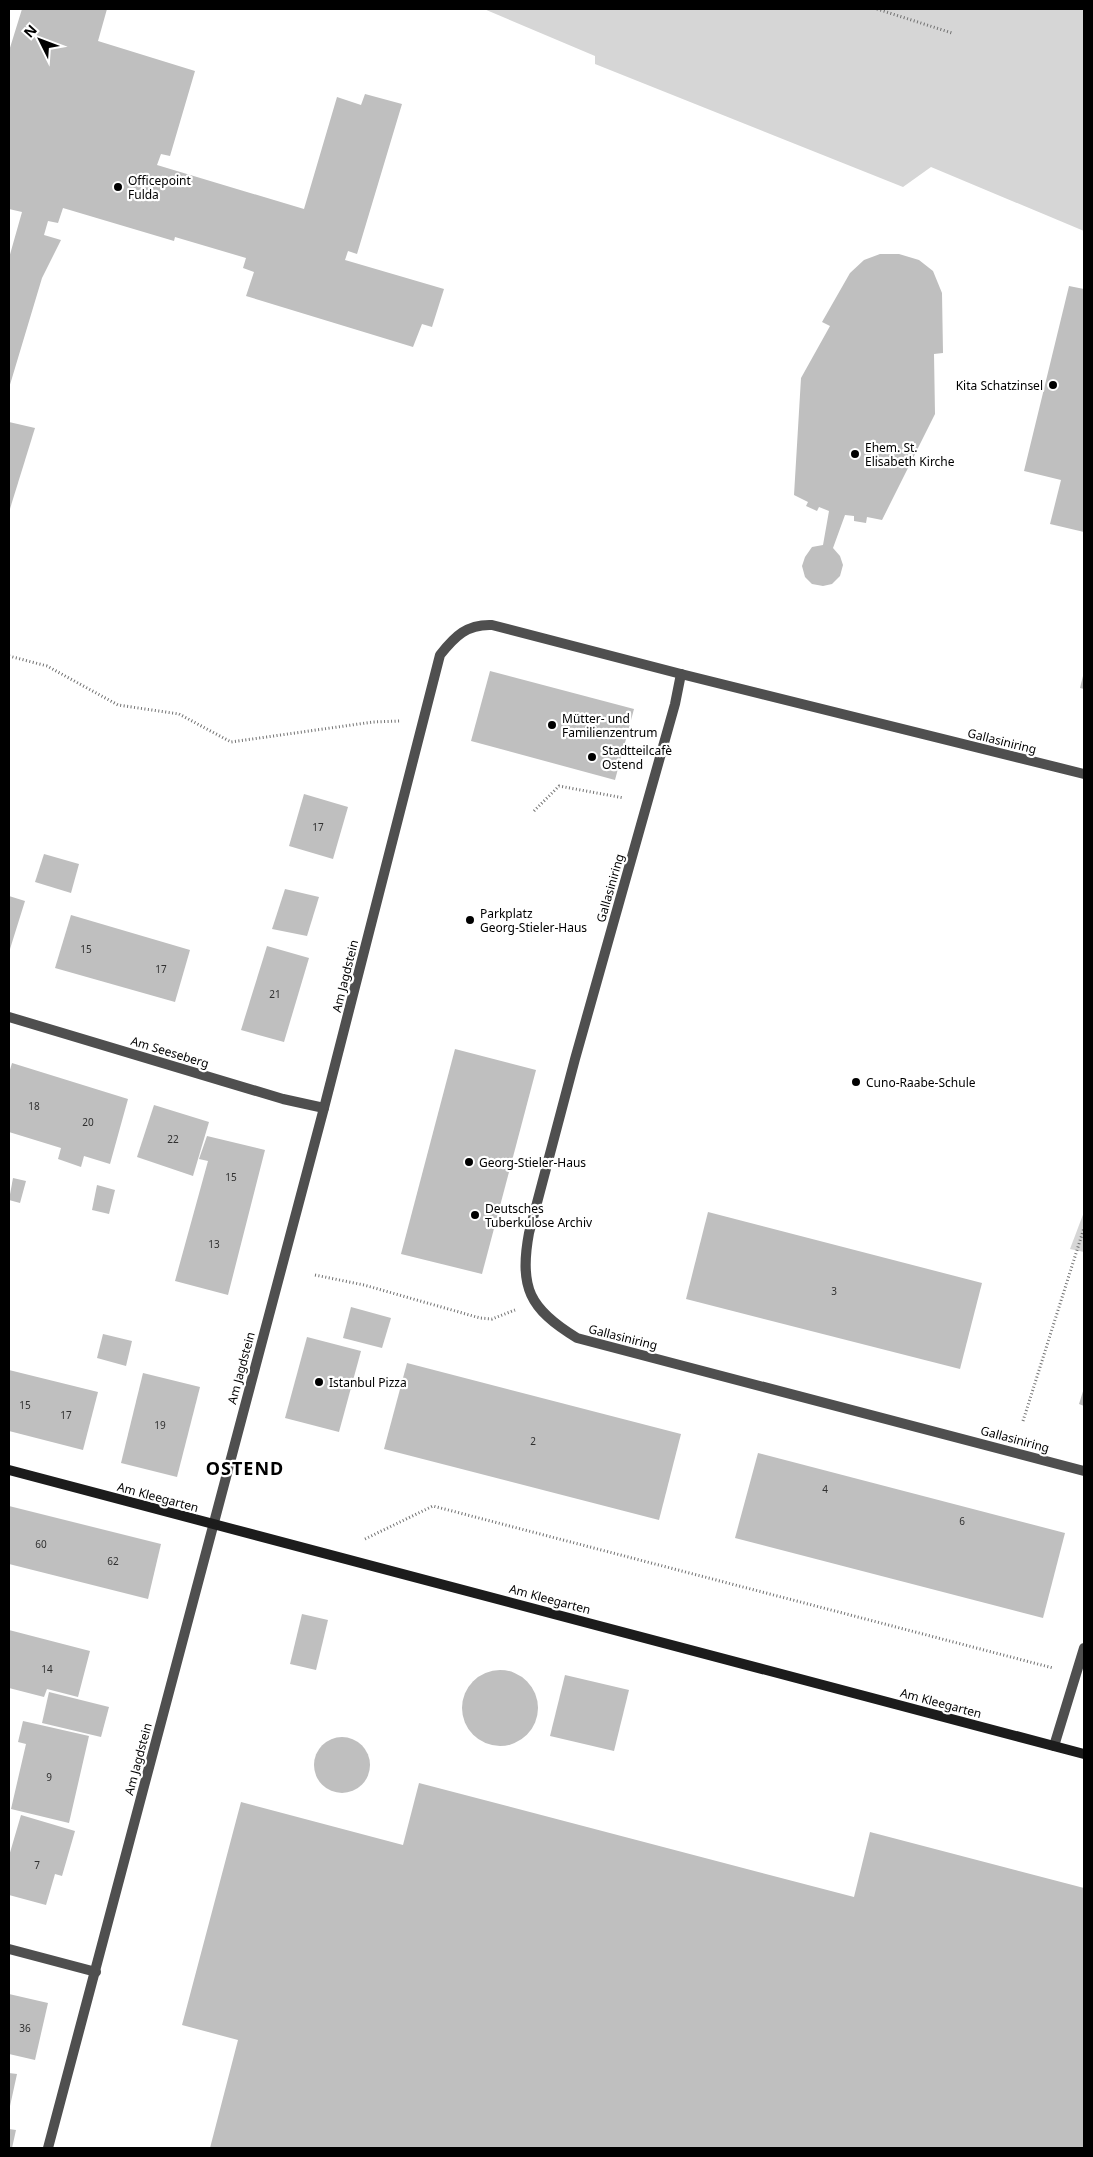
<svg xmlns="http://www.w3.org/2000/svg" width="1093" height="2157" font-family="'Noto Sans',sans-serif">
<style>
.green{fill:#d6d6d6}
.building{fill:#bfbfbf}
.lines{fill:none;stroke-linecap:round;stroke-linejoin:round}
.path{stroke:#717171;stroke-width:3;stroke-dasharray:1 2.5;stroke-linecap:butt}
.street{stroke:#4f4f4f;stroke-width:10}
.secondary{stroke:#1c1c1c;stroke-width:10}
.poi-dot{fill:#000;stroke:#fff;stroke-width:2}
.labels{text-anchor:middle;dominant-baseline:central;stroke-width:4.5;stroke-linejoin:round;paint-order:stroke}
.number-label{font-size:10px;fill:#303030}
.poi-label{font-size:12px;fill:#000;stroke:#fff;text-anchor:start}
.street-label{font-size:12px;fill:#000;stroke:#fff}
.district-label{font-size:18px;font-weight:bold;letter-spacing:1px;fill:#000;stroke:#fff}
</style>
<rect width="100%" height="100%" fill="#fff"/>
<g class="green">
<path d="M484,9H1084V231L931,167L903,187L595,64V56Z"/>
<path d="M1084,1212V1252L1070,1249Z"/>
</g>
<g class="building">
<path d="M22,9H107L98,41L195,71L170,156L161,154L157,165L304,209L337,97L361,105L365,94L402,104L357,254L348,251L345,260L444,289L432,327L422,324L413,347L246,296L254,272L243,268L246,258L175,237L174,241L63,208L58,223L48,221L44,235L61,240L42,278L9,388V258L22,212L9,209V51Z"/>
<path d="M880,254H899L919,260L933,271L942,293L943,353L934,354L935,414L882,520L867,517L866,523L854,521V516L845,515L833,548L840,556L843,565L840,576L832,584L823,586L812,584L805,577L802,566L805,557L812,547L823,545L829,511L819,507L817,511L806,506L808,502L794,495L801,378L830,326L822,322L850,273L864,260Z"/>
<path d="M1069,286L1084,289V532L1050,524L1061,480L1024,471Z"/>
<path d="M9,422L35,428L9,512Z"/>
<path d="M490,671L634,709L615,780L471,741Z"/>
<path d="M1084,672V689L1080,688Z"/>
<path d="M304,794L348,807L333,859L289,846Z"/>
<path d="M44,854L79,864L71,893L35,882Z"/>
<path d="M285,889L319,897L307,936L272,929Z"/>
<path d="M9,896L25,901L10,949L9,948Z"/>
<path d="M71,915L190,950L175,1002L55,968Z"/>
<path d="M267,946L309,958L284,1042L241,1030Z"/>
<path d="M455,1049L536,1070L482,1274L401,1254Z"/>
<path d="M12,1063L128,1099L110,1164L84,1156L81,1167L58,1159L61,1148L9,1132V1073Z"/>
<path d="M154,1105L209,1122L193,1176L137,1157Z"/>
<path d="M207,1136L265,1150L228,1295L175,1281L208,1161L199,1159Z"/>
<path d="M13,1178L26,1181L20,1203L9,1200Z"/>
<path d="M97,1185L115,1190L109,1214L92,1210Z"/>
<path d="M708,1212L982,1283L960,1369L686,1299Z"/>
<path d="M351,1307L391,1318L382,1348L343,1338Z"/>
<path d="M103,1334L132,1341L126,1366L97,1358Z"/>
<path d="M307,1337L361,1351L339,1432L285,1418Z"/>
<path d="M407,1363L681,1434L659,1520L384,1449Z"/>
<path d="M9,1370L98,1392L83,1450L9,1431Z"/>
<path d="M143,1373L200,1387L177,1477L121,1463Z"/>
<path d="M1084,1388V1406L1079,1404Z"/>
<path d="M758,1453L1065,1533L1043,1618L735,1538Z"/>
<path d="M9,1506L161,1544L148,1599L9,1564Z"/>
<path d="M302,1614L328,1620L316,1670L290,1664Z"/>
<path d="M9,1630L90,1651L78,1697L47,1689L44,1697L9,1688Z"/>
<circle cx="500" cy="1708" r="38"/>
<path d="M565,1675L629,1690L614,1751L550,1736Z"/>
<path d="M49,1692L109,1707L101,1737L42,1723Z"/>
<path d="M23,1721L89,1736L69,1823L11,1809L26,1744L18,1742Z"/>
<circle cx="342" cy="1765" r="28"/>
<path d="M419,1783L854,1897L870,1832L1084,1888V2148H210L238,2040L182,2025L241,1802L403,1845Z"/>
<path d="M21,1815L75,1831L62,1876L55,1874L46,1905L9,1895V1856Z"/>
<path d="M9,1994L48,2003L35,2060L9,2054Z"/>
<path d="M9,2073L17,2074L10,2106H9Z"/>
<path d="M9,2129L16,2130L12,2148H9Z"/>
</g>
<g class="lines">
<g class="path">
<path d="M877,9L952,33"/>
<path d="M9,656L47,666L118,705L179,714L231,742L373,722L400,721"/>
<path d="M534,811L559,786L624,798"/>
<path d="M315,1275L364,1285L480,1318L492,1319L515,1310"/>
<path d="M1023,1421L1084,1228"/>
<path d="M365,1539L433,1506L1053,1668"/>
</g>
<g class="street">
<path d="M681,674L675,704L575,1059L529,1233C519,1287 529,1309 577,1338L1084,1471"/>
<path d="M9,1017L283,1099L324,1108"/>
<path d="M1054,1746L1084,1648"/>
<path d="M9,1949L96,1972"/>
<path d="M48,2148L324,1108L440,655C455,636 467,624 492,625L681,674L1084,774"/>
</g>
<path class="secondary" d="M9,1470L1084,1754"/>
</g>
<g class="poi-dot">
<circle cx="118" cy="187" r="5"/>
<circle cx="1053" cy="385" r="5"/>
<circle cx="855" cy="454" r="5"/>
<circle cx="552" cy="725" r="5"/>
<circle cx="592" cy="757" r="5"/>
<circle cx="470" cy="920" r="5"/>
<circle cx="856" cy="1082" r="5"/>
<circle cx="469" cy="1162" r="5"/>
<circle cx="475" cy="1215" r="5"/>
<circle cx="319" cy="1382" r="5"/>
</g>
<g class="labels">
<g class="number-label">
<text x="318" y="827">17</text>
<text x="86" y="949">15</text>
<text x="161" y="969">17</text>
<text x="275" y="994">21</text>
<text x="34" y="1106">18</text>
<text x="88" y="1122">20</text>
<text x="173" y="1139">22</text>
<text x="231" y="1177">15</text>
<text x="214" y="1244">13</text>
<text x="834" y="1291">3</text>
<text x="25" y="1405">15</text>
<text x="66" y="1415">17</text>
<text x="160" y="1425">19</text>
<text x="533" y="1441">2</text>
<text x="825" y="1489">4</text>
<text x="962" y="1521">6</text>
<text x="41" y="1544">60</text>
<text x="113" y="1561">62</text>
<text x="47" y="1669">14</text>
<text x="49" y="1777">9</text>
<text x="37" y="1865">7</text>
<text x="25" y="2028">36</text>
</g>
<g class="poi-label">
<text x="128" y="180">Officepoint<tspan x="128" dy="14">Fulda</tspan></text>
<text x="1043" y="385" text-anchor="end">Kita Schatzinsel</text>
<text x="865" y="447">Ehem. St.<tspan x="865" dy="14">Elisabeth Kirche</tspan></text>
<text x="562" y="718">Mütter- und<tspan x="562" dy="14">Familienzentrum</tspan></text>
<text x="602" y="750">Stadtteilcafè<tspan x="602" dy="14">Ostend</tspan></text>
<text x="480" y="913">Parkplatz<tspan x="480" dy="14">Georg-Stieler-Haus</tspan></text>
<text x="866" y="1082">Cuno-Raabe-Schule</text>
<text x="479" y="1162">Georg-Stieler-Haus</text>
<text x="485" y="1208">Deutsches<tspan x="485" dy="14">Tuberkulose Archiv</tspan></text>
<text x="329" y="1382">Istanbul Pizza</text>
</g>
<g class="street-label">
<text transform="translate(1002 741) rotate(14)">Gallasiniring</text>
<text transform="translate(610 888) rotate(-74)">Gallasiniring</text>
<text transform="translate(345 976) rotate(-76)">Am Jagdstein</text>
<text transform="translate(170 1052) rotate(17)">Am Seeseberg</text>
<text transform="translate(623 1337) rotate(14)">Gallasiniring</text>
<text transform="translate(241 1368) rotate(-75)">Am Jagdstein</text>
<text transform="translate(1015 1439) rotate(15)">Gallasiniring</text>
<text transform="translate(158 1497) rotate(15)">Am Kleegarten</text>
<text transform="translate(550 1599) rotate(15)">Am Kleegarten</text>
<text transform="translate(941 1703) rotate(15)">Am Kleegarten</text>
<text transform="translate(138 1759) rotate(-75)">Am Jagdstein</text>
</g>
<g class="district-label">
<text x="245" y="1468">OSTEND</text>
</g>
</g>
<rect width="1093" height="2157" fill="none" stroke="#000000" stroke-width="20"/>
<g transform="translate(40 40) rotate(312)" stroke="#ffffff" stroke-width="4" paint-order="stroke">
<path d="M0-4L9 19L0 12L-9 19Z" fill="#000000"/>
<text y="-8" font-size="14" font-weight="bold" text-anchor="middle" fill="#000000">N</text>
</g>
</svg>
